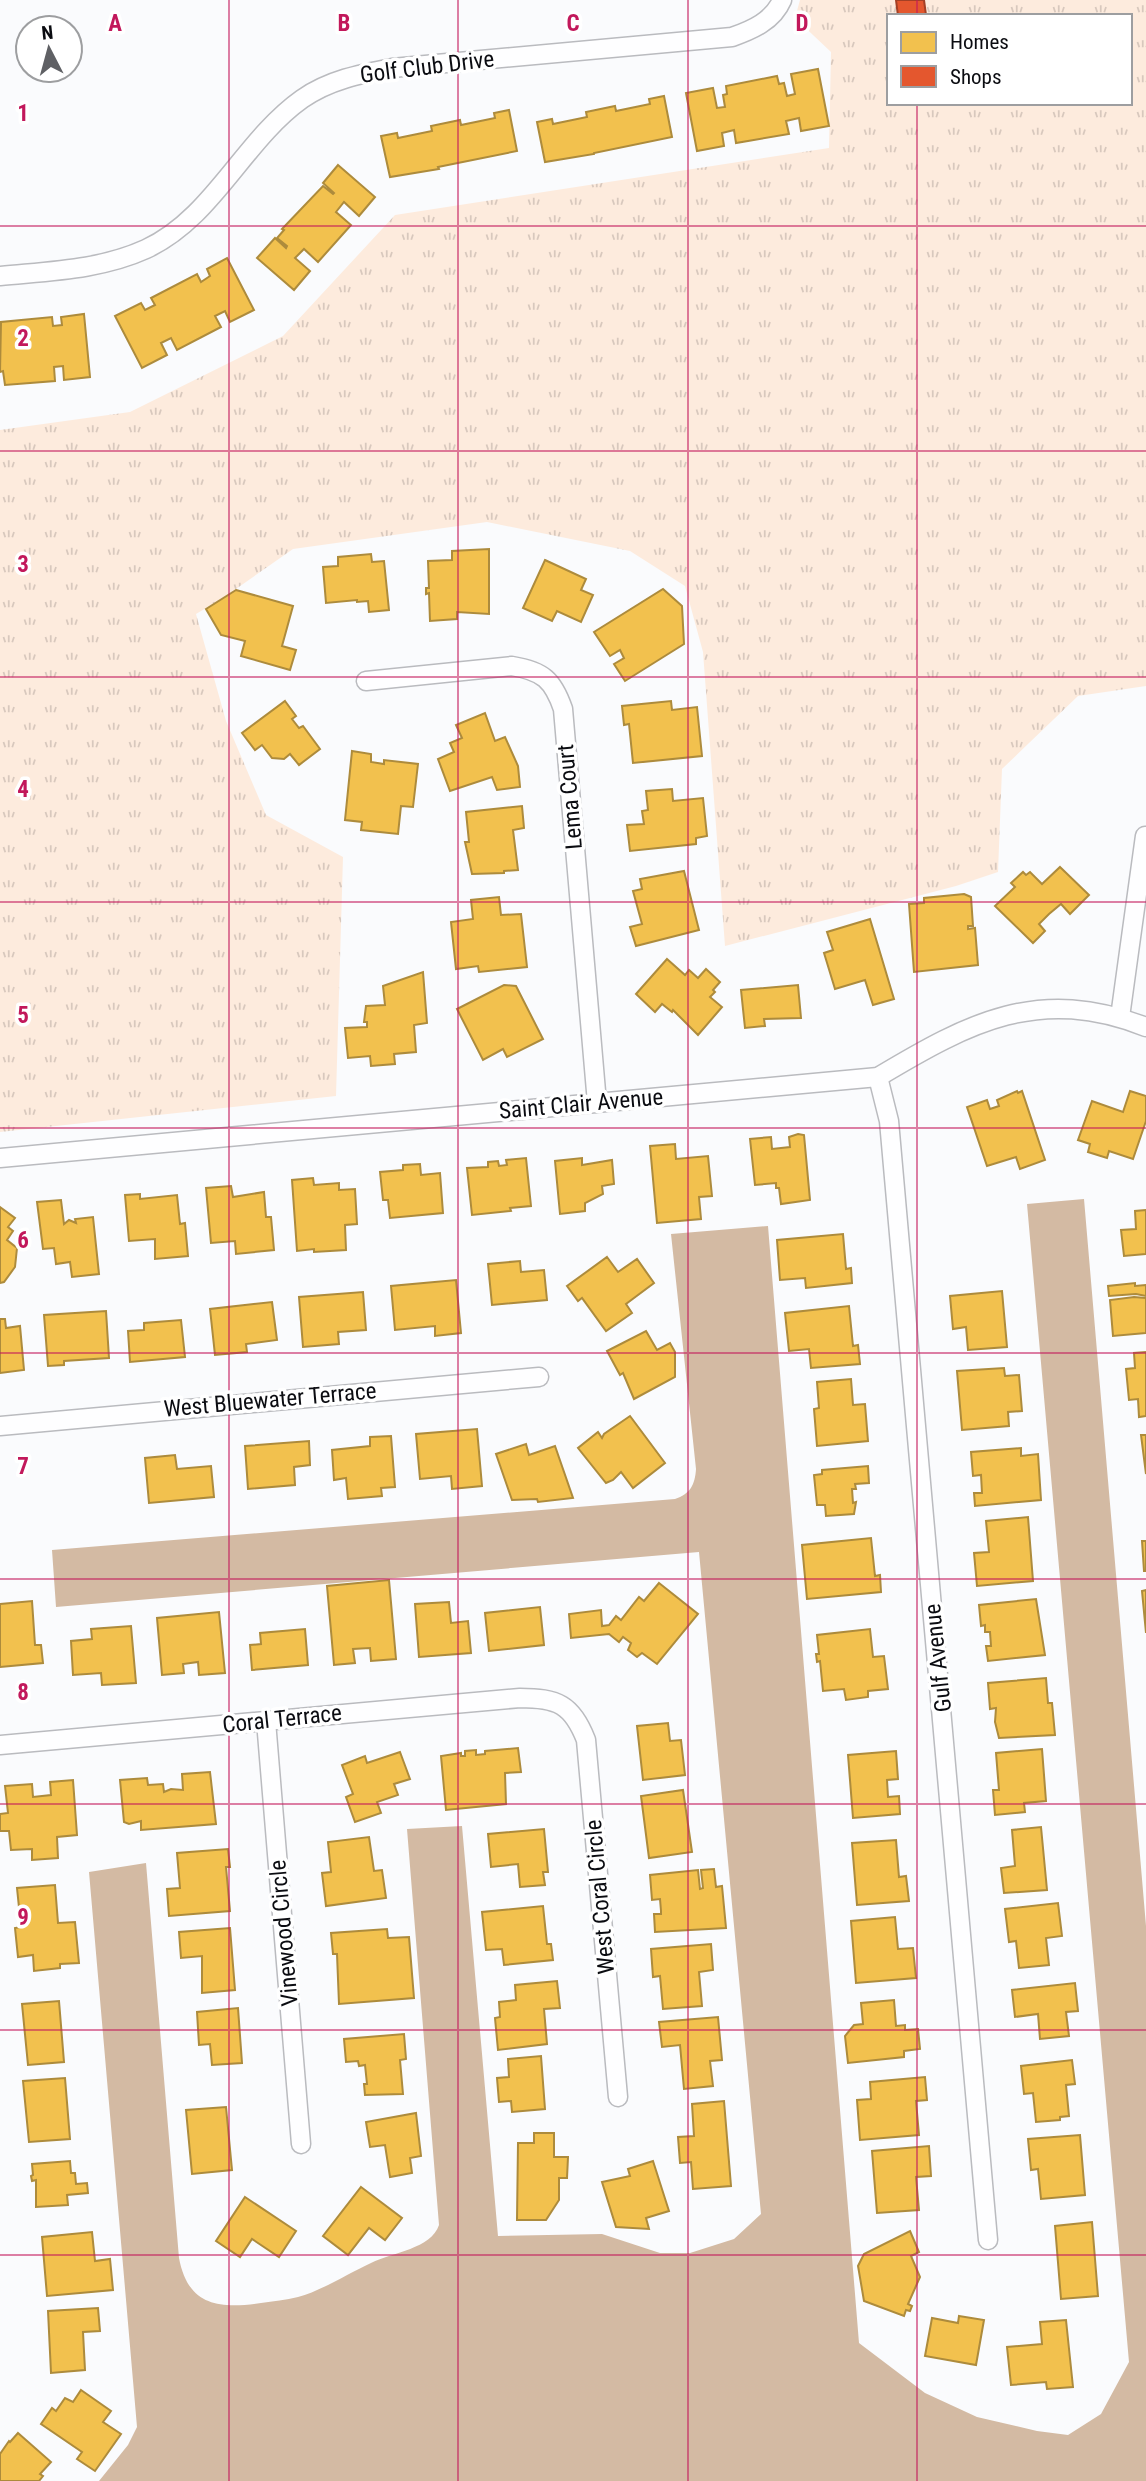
<svg xmlns="http://www.w3.org/2000/svg" width="1146" height="2481" font-family="'Roboto Condensed',sans-serif">
<style>
.grass{fill:url(#grass-tufts);fill-rule:evenodd}
.water{fill:#d3baa3}
.homes{fill:#f2c14e;stroke:#ad8b3c;stroke-width:2}
.shops{fill:#e4572e;stroke:#a34025;stroke-width:2}
.lines{fill:none;stroke-linecap:round;stroke-linejoin:round}
.minor-casing{stroke:#babbbf;stroke-width:21}
.minor{stroke:#fefeff;stroke-width:18}
.grid{fill:none;stroke:#c2185b;stroke-width:2;stroke-opacity:0.55}
.labels{text-anchor:middle;dominant-baseline:central;stroke-width:7;stroke-linejoin:round;paint-order:stroke}
.street-label{font-size:23px;fill:#0b0c11;stroke:#fff}
.grid-label{font-size:23px;text-anchor:middle;font-weight:bold;fill:#c2185b;stroke:#fff;stroke-width:7;stroke-linejoin:round;paint-order:stroke}
</style>
<defs>
<pattern id="grass-tufts" width="24" height="20" patternUnits="userSpaceOnUse" patternTransform="scale(1.75)"><rect width="24" height="20" fill="#fdebdd"/><path d="M3 7l-1-3M5 7V3M7 7l1-3M15 17l-1-3M17 17v-4M19 17l1-3" fill="none" stroke="#d8c8bd"/></pattern>
</defs>
<rect width="100%" height="100%" fill="#fafbfd"/>
<path class="grass" d="M800,0H1146V686L1078,696L1002,769L998,872L956,886L725,946L703,652L685,586L630,551L487,522L293,549L223,598L196,614L226,721L266,815L343,857L336,1096L0,1132V430L130,412L283,336L395,215L829,148L831,52L795,18ZM889,16H1130V103H889Z"/>
<path class="water" d="M1084,1199L1146,1926V2481H99L128,2445L137,2427L89,1872L146,1863L179,2258C188,2306 219,2309 261,2303C273,2301 286,2300 298,2297C321,2291 349,2273 371,2263C393,2252 431,2249 439,2225L407,1829L462,1826L498,2236L602,2234L660,2253H690L734,2239L761,2214L699,1552L56,1607L52,1550L675,1499C690,1494 695,1485 696,1469L671,1234L768,1226L859,2343L925,2393L977,2417L1037,2431L1068,2435L1101,2414L1129,2362L1027,1204Z"/>
<g class="homes">
<path d="M818,69L829,126L801,131L799,118L786,121L789,134L736,143L734,130L722,133L724,146L697,151L686,93L713,88L717,108L725,107L723,95L727,94L726,86L777,76L779,84L784,83L787,96L795,94L791,74Z"/>
<path d="M664,96L672,137L594,153V154L545,162L537,122L552,119L553,124L587,117L586,112L615,106L616,111L650,104L649,99Z"/>
<path d="M509,110L517,151L438,167L439,169L390,177L381,136L397,133L398,138L432,131L431,126L460,120L461,125L495,118L494,113Z"/>
<path d="M338,165L375,197L359,216L344,202L336,212L351,225L318,262L304,249L295,258L310,271L294,290L257,258L275,238L286,248L287,246L277,238L284,230L282,229L323,186L333,194L334,193L323,183Z"/>
<path d="M227,258L254,310L230,322L225,311L215,316L221,327L177,350L171,338L161,343L167,355L142,368L115,316L141,303L145,310L155,305L151,298L197,274L201,282L210,276L207,269Z"/>
<path d="M84,314L90,377L64,380L63,366L54,367L55,381L5,385L3,371L0,372L1,322L52,317L53,326L62,325L61,317Z"/>
<path d="M489,549V614L457,612V619L430,621L429,593L426,594V588H429L428,561L452,560V551Z"/>
<path d="M371,554L372,562L384,561L389,610L369,612L368,601L357,602V600L326,603L323,567L338,566V557Z"/>
<path d="M545,560L586,579L581,590L593,595L581,622L557,611L552,621L523,608Z"/>
<path d="M663,589L682,606L684,644L625,681L614,664L624,658L620,650L610,656L594,632Z"/>
<path d="M236,590L293,606L282,646L296,650L290,670L241,656L245,641L221,635L206,609Z"/>
<path d="M285,701L296,716L292,719L299,728L303,726L320,749L299,765L290,754L284,759L272,758L262,745L255,750L242,733Z"/>
<path d="M671,701L672,710L697,707L702,756L633,763L629,724L624,725L622,706Z"/>
<path d="M485,713L495,741L505,737L518,766L520,787L497,790L492,777L450,791L438,759L454,752L450,743L462,738L456,725Z"/>
<path d="M352,751L371,754V762L384,764V760L418,764L413,807L401,806L398,834L361,830L362,822L345,820Z"/>
<path d="M672,789L673,801L703,798L707,836L696,838V844L630,851L627,825L644,824L642,811L648,810L646,791Z"/>
<path d="M522,806L524,828L513,830L518,870L504,871V873L472,874L465,842H469L466,812Z"/>
<path d="M1060,867L1089,895L1070,914L1061,904L1049,914L1039,924L1045,931L1033,943L995,906L1015,887L1011,883L1023,872L1026,875L1030,872L1042,884Z"/>
<path d="M684,871L699,930L636,946L630,927L642,924L633,891L642,889L640,879Z"/>
<path d="M964,894L971,897L973,926H968V929L975,928L978,965L914,972L909,904L924,903V898Z"/>
<path d="M499,897L501,915L521,914L527,967L479,972L478,966L456,969L451,922L473,919L471,900Z"/>
<path d="M870,919L894,999L873,1005L865,980L835,989L824,953L833,950L827,932Z"/>
<path d="M667,959L685,975L689,970L698,978L706,969L720,982L713,990L715,992L710,997L722,1007L698,1035L673,1010L672,1012L662,1004L655,1012L636,994Z"/>
<path d="M423,972L427,1023L414,1025L416,1052L394,1054L395,1064L371,1066L370,1056L348,1058L345,1028L367,1027V1022H364L366,1006L385,1005L383,986Z"/>
<path d="M504,985L516,986L543,1039L507,1057L503,1049L483,1060L457,1009Z"/>
<path d="M798,985L801,1018L764,1019L765,1026L745,1028L741,990Z"/>
<path d="M1017,1091L1018,1093L1022,1091L1045,1160L1020,1169L1016,1157L987,1166L967,1107L987,1100L990,1109L999,1106L997,1100Z"/>
<path d="M1130,1091L1146,1096V1121L1133,1159L1109,1151L1107,1158L1088,1152L1090,1144L1078,1140L1092,1101L1123,1112Z"/>
<path d="M798,1134L804,1135L810,1200L781,1204L779,1188H776V1183L755,1185L750,1139L771,1137L772,1149L790,1147L789,1137Z"/>
<path d="M675,1144L676,1159L708,1156L712,1196L699,1197L701,1219L657,1223L650,1146Z"/>
<path d="M526,1158L531,1206L510,1208L511,1211L472,1215L467,1168L488,1167V1162L498,1161L499,1166L507,1165L506,1160Z"/>
<path d="M582,1158V1165L612,1160L614,1184L602,1186L603,1194L585,1203V1211L560,1214L555,1161Z"/>
<path d="M420,1164L421,1175L440,1173L443,1213L390,1218L388,1200H383L380,1172L403,1170V1165Z"/>
<path d="M313,1178L314,1185L339,1183V1190L355,1189L357,1224L345,1225L346,1250L314,1252V1249L297,1251L292,1180Z"/>
<path d="M231,1186L233,1197L264,1192L266,1217H271L274,1250L236,1254L235,1241L211,1243L206,1188Z"/>
<path d="M140,1194V1199L177,1195L180,1224L185,1223L188,1256L155,1259V1239L129,1241L125,1195Z"/>
<path d="M61,1200L64,1224L69,1220L76,1223L75,1219L93,1217L99,1274L72,1277L70,1262L56,1264L54,1248L43,1249L37,1202Z"/>
<path d="M0,1207L15,1218L8,1227L13,1231L7,1240L17,1248L15,1267L4,1282L0,1283Z"/>
<path d="M1146,1210V1254L1124,1256L1121,1230L1136,1229L1135,1211Z"/>
<path d="M843,1234L846,1269L851,1268L852,1283L806,1288L805,1278L780,1280L777,1240Z"/>
<path d="M607,1257L618,1272L637,1259L654,1283L626,1304L632,1313L606,1331L582,1298L578,1301L567,1286Z"/>
<path d="M520,1261L521,1272L544,1270L547,1300L492,1305L488,1264Z"/>
<path d="M456,1280L461,1333L435,1336V1326L395,1330L391,1286Z"/>
<path d="M1135,1283V1286L1146,1285V1296L1136,1294L1109,1296L1108,1286Z"/>
<path d="M1002,1291L1007,1347L968,1350L966,1327L953,1329L950,1296Z"/>
<path d="M363,1292L366,1330L338,1332L339,1344L303,1347L299,1297Z"/>
<path d="M1134,1297L1146,1298V1333L1113,1336L1110,1300Z"/>
<path d="M272,1302L277,1340L246,1344L247,1352L215,1355L210,1309Z"/>
<path d="M849,1306L853,1346L858,1345L860,1364L811,1368L809,1349L789,1351L785,1313Z"/>
<path d="M106,1311L109,1358L64,1361V1365L48,1366L44,1315Z"/>
<path d="M0,1319H5L6,1328L20,1326L24,1370L0,1373Z"/>
<path d="M181,1320L185,1357L130,1362L128,1331L144,1330V1323Z"/>
<path d="M646,1331L657,1350L670,1343L675,1352V1377L634,1399L623,1373L620,1375L607,1351Z"/>
<path d="M1146,1352V1416L1139,1417L1138,1399L1129,1400L1126,1369L1135,1368L1134,1353Z"/>
<path d="M1004,1368L1005,1376L1019,1375L1022,1411L1008,1412L1009,1426L962,1430L957,1371Z"/>
<path d="M851,1379L853,1405L865,1404L868,1441L817,1446L814,1409L819,1408L817,1382Z"/>
<path d="M630,1416L665,1463L633,1488L621,1472L613,1480L606,1483L578,1448L598,1432L602,1438L604,1434Z"/>
<path d="M477,1429L482,1486L452,1489L451,1476L420,1479L416,1434Z"/>
<path d="M1141,1435H1146V1474Z"/>
<path d="M391,1436L395,1487L381,1488L382,1496L348,1499L346,1478L334,1480L332,1450L370,1446V1437Z"/>
<path d="M309,1441L310,1465L294,1467L295,1485L248,1489L245,1446Z"/>
<path d="M526,1444L529,1455L555,1446L573,1498L538,1502L537,1499L512,1500L496,1454Z"/>
<path d="M1021,1448V1456L1038,1454L1041,1500L975,1506L974,1493H982L981,1475L973,1476L971,1452Z"/>
<path d="M175,1455L177,1469L211,1466L214,1497L149,1503L145,1458Z"/>
<path d="M868,1466L869,1483L855,1484L856,1489H852L853,1503L856,1502L854,1514L826,1516L825,1505H817L814,1475L822,1474V1470Z"/>
<path d="M1028,1517L1033,1581L977,1586L974,1553L989,1552L986,1521Z"/>
<path d="M871,1538L875,1576L880,1575L881,1592L807,1599L802,1545Z"/>
<path d="M1142,1541H1146V1571H1144Z"/>
<path d="M389,1580L396,1659L371,1661L370,1648L353,1649L355,1663L334,1665L327,1586Z"/>
<path d="M659,1583L698,1614L657,1664L642,1653L637,1657L628,1650L631,1643L623,1637L619,1642L609,1634L571,1638L569,1614L601,1610L602,1626L609,1625L616,1616L621,1620L639,1597L644,1601Z"/>
<path d="M1146,1590V1633L1142,1591Z"/>
<path d="M1036,1599L1045,1655L988,1661L986,1646H991L990,1632H985V1625L981,1626L979,1605Z"/>
<path d="M32,1601L35,1645H41L43,1663L0,1667V1604Z"/>
<path d="M449,1602L451,1623L468,1621L471,1653L419,1657L415,1604Z"/>
<path d="M540,1607L544,1645L489,1651L485,1613Z"/>
<path d="M219,1612L225,1673L199,1675L198,1662L183,1664L184,1673L162,1675L157,1618Z"/>
<path d="M131,1626L136,1683L102,1685L101,1673L73,1675L71,1641L92,1639L91,1629Z"/>
<path d="M305,1629L308,1665L252,1670L250,1645L261,1644L260,1633Z"/>
<path d="M870,1629L873,1657L884,1656L888,1689L868,1691V1697L846,1700L844,1689L823,1691L820,1661L817,1662L816,1654H819L817,1635Z"/>
<path d="M1046,1678L1048,1703H1052L1055,1735L999,1738L995,1722L996,1708L990,1709L988,1683Z"/>
<path d="M668,1723L670,1741L681,1740L685,1775L643,1780L637,1726Z"/>
<path d="M518,1748L521,1772L505,1773L506,1804L446,1810L441,1756L461,1753V1756H465V1751L476,1750V1755L485,1754V1751Z"/>
<path d="M1042,1749L1046,1801L1024,1803L1025,1812L995,1815L993,1790H999L996,1753Z"/>
<path d="M896,1751L898,1779L887,1780L888,1797L899,1796L900,1814L853,1818L848,1755Z"/>
<path d="M400,1752L410,1779L394,1784L398,1795L377,1802L381,1813L355,1822L346,1797L353,1794L342,1765L365,1756L367,1763Z"/>
<path d="M210,1772L216,1824L141,1830V1821L129,1824L124,1822L120,1780L147,1778L148,1785L163,1784L164,1792L171,1789L183,1790L182,1774Z"/>
<path d="M73,1780L77,1835L57,1837L58,1858L32,1860V1849L11,1850L9,1831H0V1814L8,1813L5,1786L32,1784L33,1797L51,1795L50,1782Z"/>
<path d="M683,1790L692,1852L649,1858L641,1796Z"/>
<path d="M1041,1827L1047,1890L1004,1893L1001,1868L1015,1866L1012,1830Z"/>
<path d="M544,1829L548,1872H543L545,1885L520,1887L518,1864L491,1867L488,1834Z"/>
<path d="M369,1837L374,1871L382,1870L386,1898L326,1906L322,1873L331,1872L328,1842Z"/>
<path d="M896,1840L899,1877L906,1876L909,1901L857,1905L852,1843Z"/>
<path d="M228,1849L230,1867H226L230,1911L169,1916L167,1889L180,1888L177,1853Z"/>
<path d="M714,1869L716,1887L722,1886L726,1928L655,1932L654,1914H661V1911L660,1899L652,1900L650,1875L698,1870L700,1889L703,1888L701,1870Z"/>
<path d="M55,1885L58,1923L75,1922L79,1963L60,1964V1968L34,1971L33,1955L18,1957L15,1928L21,1927L17,1888Z"/>
<path d="M1058,1903L1062,1936L1046,1938L1049,1965L1019,1968L1016,1941L1009,1942L1005,1909Z"/>
<path d="M543,1906L547,1944H551L553,1960L504,1965L502,1949L486,1950L482,1912Z"/>
<path d="M895,1917L898,1949L913,1948L916,1978L856,1983L851,1921Z"/>
<path d="M230,1928L235,1990L202,1993V1956L181,1958L179,1932Z"/>
<path d="M387,1929L388,1938L409,1937L414,1998L339,2004L337,1954H333L331,1933Z"/>
<path d="M711,1944L713,1970L699,1972L702,2006L663,2009L660,1976L653,1977L651,1949Z"/>
<path d="M557,1981L560,2008L544,2009L547,2044L498,2050L495,2018L500,2017L499,2002L516,2000L515,1985Z"/>
<path d="M1075,1983L1078,2011L1066,2012L1069,2036L1040,2039L1038,2014L1015,2017L1012,1990Z"/>
<path d="M894,2000L896,2026L905,2025V2030L918,2029L920,2049L904,2051V2057L848,2063L845,2036L854,2025L863,2024L861,2003Z"/>
<path d="M59,2001L64,2062L28,2065L22,2004Z"/>
<path d="M238,2008L242,2063L212,2065L210,2044L199,2045L197,2012Z"/>
<path d="M718,2017L722,2060L710,2061L713,2086L684,2089L680,2045L662,2047L659,2022Z"/>
<path d="M404,2034L406,2059L400,2060L403,2094L365,2095L364,2084H367L365,2065L359,2066L358,2061L346,2062L344,2039Z"/>
<path d="M541,2056L545,2109L512,2112L511,2101L499,2102L497,2078L509,2077L508,2059Z"/>
<path d="M1072,2060L1075,2084L1066,2085L1069,2116L1060,2117V2120L1036,2122L1033,2093L1024,2094L1021,2066Z"/>
<path d="M925,2077L927,2100L916,2101L919,2135L860,2140L857,2100L871,2099L870,2082Z"/>
<path d="M65,2078L70,2139L29,2142L23,2081Z"/>
<path d="M724,2101L731,2186L693,2189L691,2162L680,2163L678,2137L694,2136L692,2104Z"/>
<path d="M226,2107L232,2170L192,2174L186,2110Z"/>
<path d="M416,2113L421,2156L410,2158L412,2173L390,2177L385,2145L370,2147L366,2122Z"/>
<path d="M534,2133H554V2157H568L567,2178H559V2200L546,2220H517L518,2143H534Z"/>
<path d="M1080,2135L1085,2195L1041,2199L1038,2169L1031,2170L1028,2139Z"/>
<path d="M929,2146L931,2176L916,2177L919,2210L877,2213L872,2151Z"/>
<path d="M70,2161L71,2173H75L76,2184L87,2183L88,2193L67,2195L68,2205L36,2207V2180L32,2181L31,2176L33,2175L32,2164Z"/>
<path d="M653,2161L669,2211L646,2218L649,2229L616,2227L602,2182L630,2176L628,2169Z"/>
<path d="M361,2187L402,2218L385,2240L369,2228L348,2255L323,2236Z"/>
<path d="M245,2197L296,2231L279,2257L252,2239L240,2257L216,2241Z"/>
<path d="M1092,2222L1098,2296L1061,2299L1055,2226Z"/>
<path d="M910,2231L919,2252L911,2256L920,2277L908,2304L912,2306L910,2311L906,2310L904,2316L864,2301L858,2266L864,2254Z"/>
<path d="M92,2232L95,2261L110,2259L113,2290L47,2296L42,2237Z"/>
<path d="M98,2308L100,2331L83,2332L85,2370L51,2373L48,2311Z"/>
<path d="M959,2316L984,2320L976,2365L925,2356L932,2318L958,2323Z"/>
<path d="M1066,2320L1073,2387L1047,2389L1046,2382L1011,2385L1007,2347L1042,2344L1040,2322Z"/>
<path d="M81,2390L111,2411L103,2422L121,2434L95,2471L77,2459L82,2452L41,2424L52,2408L56,2411L65,2398L73,2402Z"/>
<path d="M18,2433L51,2462L40,2474L43,2476L39,2481H0V2454L9,2441L10,2442Z"/>
</g>
<path class="shops" d="M896,0H924L926,15L898,16Z"/>
<g class="lines">
<defs>
<g id="minor">
<path d="M0,276C49,271 100,270 146,249C213,218 243,141 302,99C329,80 360,74 392,68L732,37C752,30 773,21 782,0"/>
<path d="M366,681L512,666C543,671 553,680 563,709L597,1103"/>
<path d="M1120,1017L1145,836"/>
<path d="M878,1077L889,1121L988,2240"/>
<path d="M0,1158L878,1077C970,1022 1039,985 1146,1027"/>
<path d="M0,1426L539,1377"/>
<path d="M266,1721L301,2144"/>
<path d="M0,1745L520,1698C557,1698 572,1704 586,1740L618,2097"/>
</g>
</defs>
<use href="#minor" class="minor-casing"/>
<use href="#minor" class="minor"/>
</g>
<path class="grid" d="M229,0V2481M458,0V2481M688,0V2481M917,0V16M917,103V2481M0,226H1146M0,451H1146M0,677H1146M0,902H1146M0,1128H1146M0,1353H1146M0,1579H1146M0,1804H1146M0,2030H1146M0,2255H1146"/>
<g class="labels">
<g class="street-label">
<text transform="translate(427 67) rotate(-7)">Golf Club Drive</text>
<text transform="translate(570 797) rotate(-95)">Lema Court</text>
<text transform="translate(581 1104) rotate(-5)">Saint Clair Avenue</text>
<text transform="translate(270 1400) rotate(-5)">West Bluewater Terrace</text>
<text transform="translate(938 1658) rotate(-96)">Gulf Avenue</text>
<text transform="translate(282 1719) rotate(-6)">Coral Terrace</text>
<text transform="translate(600 1897) rotate(-95)">West Coral Circle</text>
<text transform="translate(284 1933) rotate(-95)">Vinewood Circle</text>
</g>
</g>
<g class="grid-label">
<text x="115" y="31">A</text>
<text x="344" y="31">B</text>
<text x="573" y="31">C</text>
<text x="802" y="31">D</text>
<text x="23" y="121">1</text>
<text x="23" y="346">2</text>
<text x="23" y="572">3</text>
<text x="23" y="797">4</text>
<text x="23" y="1023">5</text>
<text x="23" y="1248">6</text>
<text x="23" y="1474">7</text>
<text x="23" y="1700">8</text>
<text x="23" y="1925">9</text>
</g>
<rect x="887" y="14" width="245" height="91" fill="#ffffff" stroke="#9d9ea0" stroke-width="2"/>
<rect x="901" y="32" width="35" height="21" fill="#f2c14e" stroke="#9d9ea0" stroke-width="2"/>
<text x="950" y="49" font-size="21" fill="#0b0c11">Homes</text>
<rect x="901" y="66" width="35" height="21" fill="#e4572e" stroke="#9d9ea0" stroke-width="2"/>
<text x="950" y="84" font-size="21" fill="#0b0c11">Shops</text>
<g transform="translate(49 49) rotate(354)"><circle r="33" fill="#ffffff" stroke="#9d9ea0" stroke-width="2"/>
<path d="M0-5L12 26L0 18L-12 26Z" fill="#5f6064"/>
<text y="-10" font-size="19" font-weight="bold" text-anchor="middle" fill="#0b0c11">N</text>
</g>
</svg>
